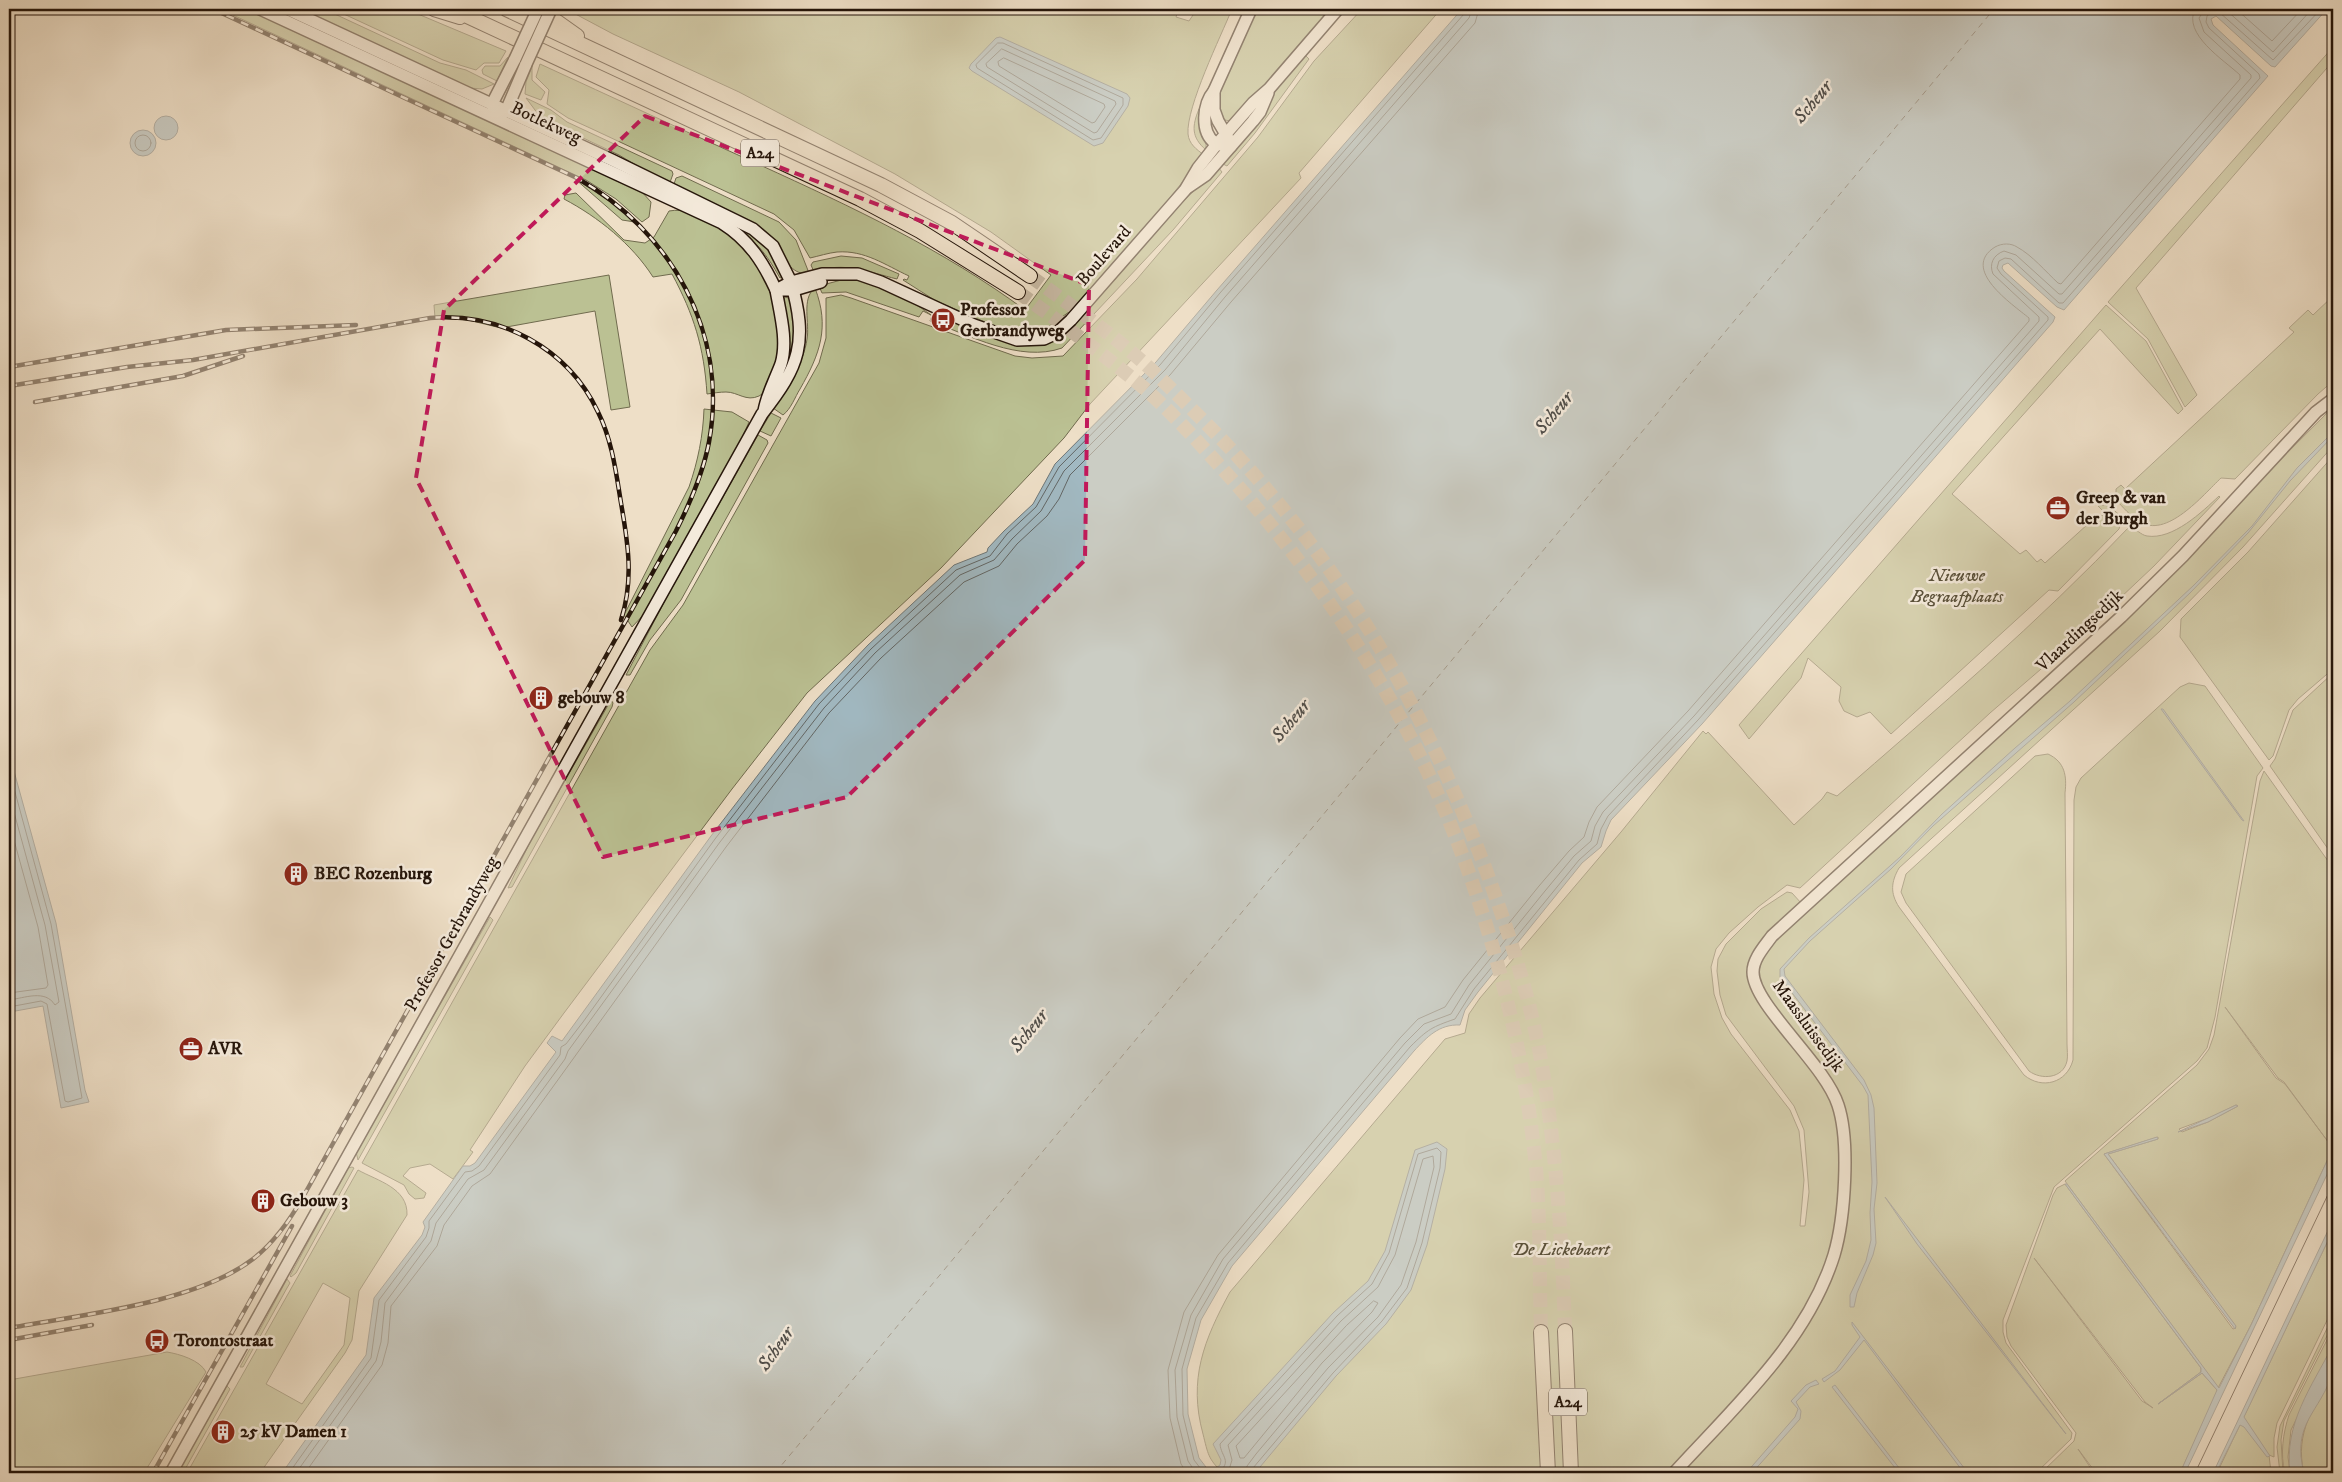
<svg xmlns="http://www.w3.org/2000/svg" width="2342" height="1482" font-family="'IM FELL DW Pica',serif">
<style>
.green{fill:#bbc193;stroke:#706b4e;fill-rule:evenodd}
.water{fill:#a1b9c2;stroke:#6f7778}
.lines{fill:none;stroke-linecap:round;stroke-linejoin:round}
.shore{stroke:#636766;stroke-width:1}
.ferry{stroke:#504e4a;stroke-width:1;stroke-dasharray:6 5;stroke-linecap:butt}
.highway-tunnel{stroke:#c6b7a1;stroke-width:14;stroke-dasharray:14 7;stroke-linecap:butt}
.secondary-casing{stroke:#25150a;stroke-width:14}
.highway-casing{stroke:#25150a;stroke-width:16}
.secondary{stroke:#f4eadb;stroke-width:11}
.highway{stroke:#eedfc7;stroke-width:14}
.tram{stroke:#25150a;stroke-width:1}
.rail-casing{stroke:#25150a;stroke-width:4.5}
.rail{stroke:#f4eadb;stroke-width:2.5;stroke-dasharray:8;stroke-linecap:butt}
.secondary-bridge-casing{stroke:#25150a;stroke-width:14;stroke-linecap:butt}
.secondary-bridge{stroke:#f4eadb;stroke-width:11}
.marked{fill:none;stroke:#c2185b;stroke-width:4;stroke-dasharray:10 6;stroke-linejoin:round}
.labels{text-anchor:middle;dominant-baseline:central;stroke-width:5;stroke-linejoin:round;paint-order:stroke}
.shield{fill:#f4eadb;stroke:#635549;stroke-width:1}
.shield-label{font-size:16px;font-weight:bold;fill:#25150a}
.street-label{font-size:18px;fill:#25150a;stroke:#f4eadb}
.poi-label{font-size:18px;font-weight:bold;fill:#25150a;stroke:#f4eadb;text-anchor:start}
.park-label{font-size:18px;font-style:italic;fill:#5a513a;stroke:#f4eadb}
.water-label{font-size:19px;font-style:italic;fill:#504e4a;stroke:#f4eadb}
</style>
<rect width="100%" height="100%" fill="#eedfc7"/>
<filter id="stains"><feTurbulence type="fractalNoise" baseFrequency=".004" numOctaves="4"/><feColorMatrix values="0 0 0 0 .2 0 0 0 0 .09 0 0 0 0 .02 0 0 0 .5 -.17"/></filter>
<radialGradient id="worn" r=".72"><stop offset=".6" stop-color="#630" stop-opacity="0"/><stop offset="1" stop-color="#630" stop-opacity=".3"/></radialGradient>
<g class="green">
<path d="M220,9H252L514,129L642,192L651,202L649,217L642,222L616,199L586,180Z"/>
<path d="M293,9H324L440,63L466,70L494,84L482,89L470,88Z"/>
<path d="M333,9H406L506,51L499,63H484L476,70L443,60Z"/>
<path d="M566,9H870L879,13L882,9H1170L1177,14L1176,17L1189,21L1197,9H1232C1221,36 1186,107 1188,134C1189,144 1196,149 1204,155L1152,220L1073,309L1044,330L1024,334L999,328L936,301L903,280L904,279L907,280L909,276C885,265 865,250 837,252C828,253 819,256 810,258L794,230L774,214L590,128L568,118L547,104L549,90L536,77L540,64C614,98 687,132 760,165C852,207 944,250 1025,310L1051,275L991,232L895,174L739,92L613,34Z"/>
<path d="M1256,9H1331L1236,119L1230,121L1225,120L1220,113L1219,94Z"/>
<path d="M1362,9H1441L1299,173L1301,178L1090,404L1064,438L941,568L807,693L732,789L564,1013L525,1066L470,1150L473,1152L453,1179L430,1164L410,1168L403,1176L426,1193L424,1198L415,1199L409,1194L404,1185L362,1163L650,650L683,605L819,363L826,338V298L841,295L851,298L1015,356L1032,358L1063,356L1137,279L1258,137L1314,61Z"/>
<path d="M2333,47V61L2136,288L2197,395L2185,407L2148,339L2108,302Z"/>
<path d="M1304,54L1309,59L1255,133L1227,166L1221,163Z"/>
<path d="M508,57L497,81L483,74L482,70L485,66H500Z"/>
<path d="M532,67V80L545,92L541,100L525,94L526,82Z"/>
<path d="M526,98L551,110L567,122L672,171L673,174L669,185L619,155L541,118Z"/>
<path d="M1199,109L1206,140V150C1191,137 1192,126 1199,109Z"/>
<path d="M1218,167L1222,172L1173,230L1062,348C1020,363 969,335 930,321L932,316C943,321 953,321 965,325C992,333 1010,349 1039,345Z"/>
<path d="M682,176L779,222L796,240L809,273C793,276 786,261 779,249L673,187L676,178Z"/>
<path d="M574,178L608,200L635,222L622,220Z"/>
<path d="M576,193L624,240L645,243L654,237L669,211C685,208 695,215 709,221C764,246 792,312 773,370C770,379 768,392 759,396C746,402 738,392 726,392C720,392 714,393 707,394C704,347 694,315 672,274L653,277C632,244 598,217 564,199L565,195Z"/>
<path d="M734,222L766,243L785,276L780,278C767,255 755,238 732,226Z"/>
<path d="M841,256L862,258L899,274L897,279C868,272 844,261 814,272L811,265L813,262Z"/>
<path d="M609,275L630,407L611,410L595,311L501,328L468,320L435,318L434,305Z"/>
<path d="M845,279C875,280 907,297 931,315L923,311L919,317L846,292L822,293L819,286Z"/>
<path d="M815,288C830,327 820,354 800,389C795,397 791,409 783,415L773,408C785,387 804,364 807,339C810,324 801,298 815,288Z"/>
<path d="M2333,296V381L2318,394L2235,479L2221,478C2203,495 2166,540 2139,521C2130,516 2123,507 2116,500V489L2121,485L2125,489L2294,332L2289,328L2308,310L2313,315Z"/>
<path d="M785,297L792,299L796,321L791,362L774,387L783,301Z"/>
<path d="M2106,305L2146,341L2183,409L2178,414L2100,329L1952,494L2020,554L2026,550L2037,562L2041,559L2045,563L2099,514L2102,516L2105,513L2098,506C2108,502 2114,511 2122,517L2119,529L2058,591L2049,590L1891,734L1870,712L1857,717L1844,711L1839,701L1841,687L1808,658L1801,678L1749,739L1739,725Z"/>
<path d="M2333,407V446L2243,547L2160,631L1899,868C1891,882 1890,893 1899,907L2024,1075C2042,1090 2067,1083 2073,1060L2074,800L2076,787L2081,778L2180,687L2189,683L2205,686L2263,768L2257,776L2215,1017L2207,1048L2197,1061L2054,1187L2003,1320V1332L2006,1343L2072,1433L2071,1439L2036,1473H1223C1208,1459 1208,1454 1203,1434C1188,1379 1204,1340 1230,1292L1445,1039L1465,1033L1469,1014L1480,998L1621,832L1703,731L1706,734L1708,732L1794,825L1822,799L1827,792L1837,796C1937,709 2039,622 2130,526C2136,529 2141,535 2147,536C2173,540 2202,512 2219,496L2220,497L2154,566L2084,632L1990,713L1800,888L1787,885L1758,907L1729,933L1716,949L1711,967L1714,994L1722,1018L1731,1034L1790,1110L1799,1131L1804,1180L1800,1226H1805L1809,1192L1804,1130L1794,1106L1726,1015L1720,995L1717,971L1718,959L1726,944L1761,909L1787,892L1792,893L1802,904L1749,969L1820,1079L1834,1107L1838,1124L1846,1222L1837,1089C1822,1064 1759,997 1759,975C1759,958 1770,947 1780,935L2091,650Z"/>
<path d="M704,409L732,412L749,422L728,469L713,496L703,507L646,612L632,627L624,615L689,487C698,461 703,436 704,409Z"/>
<path d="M771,413L781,418L771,436L760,431Z"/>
<path d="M758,435L767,440L768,443L681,600L650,640L630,675H626L669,593Z"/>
<path d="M2333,456V669L2298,699L2289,710L2273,756L2269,760L2180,637L2181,619L2248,552Z"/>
<path d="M2333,673V856L2270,766L2275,759L2293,710Z"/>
<path d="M611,700L613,703L612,707L512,887L508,888L531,840Z"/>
<path d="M2048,754C2065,762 2067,776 2065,793L2067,1044C2067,1049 2068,1056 2067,1061C2063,1079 2041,1080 2029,1071L1906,903L1901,892L1906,874L2035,756Z"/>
<path d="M2264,771L2333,868V1148L2251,1325L2218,1388L2065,1181L2197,1065L2209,1049L2214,1035L2260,781ZM2225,1007L2278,1078L2284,1082L2329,1143L2285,1084L2276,1078ZM2236,1105L2238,1106L2208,1122L2182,1132L2179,1129L2214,1116ZM2158,1137V1139L2108,1154L2236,1328L2233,1329L2104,1154Z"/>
<path d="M490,917L493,920L358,1160L356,1152Z"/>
<path d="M352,1167L354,1168L296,1273L291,1277L290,1276L348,1168Z"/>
<path d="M358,1170C378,1181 408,1188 407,1215L359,1291L352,1340L345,1353L260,1473H187ZM323,1283L350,1298L344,1345L302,1404L266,1384Z"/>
<path d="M2065,1184L2201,1368V1372L2158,1404L2202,1373L2217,1390V1394L2180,1473H2096L2078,1449L2094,1473H2041L2074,1441L2076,1433L2011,1346L2007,1337L2006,1325L2053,1195L2057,1188ZM2034,1258L2145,1402L2153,1408L2142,1401Z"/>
<path d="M2333,1230V1308L2277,1423L2274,1438V1457L2269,1455L2271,1473H2217Z"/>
<path d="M287,1279L290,1283L287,1288L243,1367H240Z"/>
<path d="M2333,1316V1324L2284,1421L2281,1440L2283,1473H2280L2277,1447L2280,1426Z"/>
<path d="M2333,1328V1345L2291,1430L2288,1457L2290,1473H2285C2280,1454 2283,1433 2289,1415Z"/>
<path d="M167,1352C179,1354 200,1360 206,1372L144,1473H9V1380Z"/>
<path d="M2333,1371V1473H2304C2294,1432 2315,1406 2333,1371Z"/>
<path d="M227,1386L230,1389L183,1473H177Z"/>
</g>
<g class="water">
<path d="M1462,9H2327L2275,67L2271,66L2216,16L2211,19L2213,25L2268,76L2064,310L2057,307L2008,263L2003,265L2002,268L2004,271L2055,317L2053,322L1702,724L1611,820L1606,831L1601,847L1582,863L1478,992L1465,1010L1460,1025C1439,1024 1427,1037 1414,1051L1232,1266L1201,1320L1187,1369L1188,1414L1199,1458L1209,1471L1213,1470L1220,1465L1221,1460L1213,1444L1333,1313L1368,1281L1385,1251L1415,1150L1437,1142L1447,1149L1445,1169L1427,1245L1411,1290L1386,1324L1336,1376L1255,1473H282L366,1355L374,1298L422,1235L425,1227L423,1222L463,1166H470L475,1163L556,1052L547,1043L552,1036L562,1041L711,836L815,701L868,645L954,565L987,552L988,548L1004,531L1033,504L1055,464L1156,362L1217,290Z"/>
<path d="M1000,37L1127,94L1130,98L1128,106L1103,143L1094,146L972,71L969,68L971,64L996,38Z"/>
<circle cx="166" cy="128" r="12"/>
<circle cx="143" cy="143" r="13"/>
<path d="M2333,432V436L2290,481L2248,533L2190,593L2074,702L1933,826L1891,869L1810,941L1784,969L1785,976L1864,1080L1871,1095L1874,1108L1877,1183L1874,1209L1876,1243L1873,1255L1857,1293L1854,1307H1850V1295L1866,1261L1871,1240L1870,1213L1872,1182L1868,1095L1863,1086L1780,977V969L1809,938L1900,857L1942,814L2015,748L2070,701L2194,585L2252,526L2297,468Z"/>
<path d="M2161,709H2163L2244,821L2242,820Z"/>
<path d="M9,753L56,923L85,1090L89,1102L61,1108L43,1006L10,1012Z"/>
<path d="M2236,1105L2238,1106L2208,1122L2178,1132Z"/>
<path d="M2157,1137L2158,1139L2108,1154L2236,1326L2235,1329L2104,1154Z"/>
<path d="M2333,1148V1162L2185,1473H2180L2217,1390L2202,1373L2158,1404L2201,1372V1368L2065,1184H2067L2219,1388L2251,1325Z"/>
<path d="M1885,1197L2066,1434L1917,1244Z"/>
<path d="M2333,1220V1230L2244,1417L2270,1456L2267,1457L2244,1427L2240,1425L2216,1473H2213Z"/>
<path d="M1852,1322L1968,1473H1964L1864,1340L1840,1370L1824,1382L1822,1379L1835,1371L1860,1337L1852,1325Z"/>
<path d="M2333,1345C2333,1353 2335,1364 2333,1372C2320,1413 2291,1423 2304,1473H2290C2284,1423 2311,1388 2333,1345Z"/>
<path d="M1816,1380L1819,1384L1810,1387L1796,1402L1801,1411L1800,1419L1752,1473H1746L1795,1417L1798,1409L1791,1401L1806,1385Z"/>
<path d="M1835,1385L1903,1473H1899L1832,1387Z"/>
</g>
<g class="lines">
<g class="shore">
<path d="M2225,9L2273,52L2312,9"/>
<path d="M2236,9L2272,41L2302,9"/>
<path d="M998,43H1003L1123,98V105L1101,138L1093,140L977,68L976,65Z"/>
<path d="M1002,49L1115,101L1116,104L1097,132L1094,133L987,67L986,64Z"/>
<path d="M1004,58L1104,104L1105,107L1095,122L1092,123L999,66L998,62Z"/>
<circle cx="143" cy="143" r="8"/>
<path d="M9,770L51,924L82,1098L68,1102L65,1101L47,1004L41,1001L9,1007"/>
<path d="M9,794L45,925L59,1002L55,1005C45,989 25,998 9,1000"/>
<path d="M9,822L38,927L48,985L46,988L9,993"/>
<path d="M1374,1301L1378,1303L1372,1312L1322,1363L1244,1458H1240L1236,1446L1346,1326Z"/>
<path d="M289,1473L371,1358L379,1300L426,1237L429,1228V1221L465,1172L472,1171L479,1166L560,1055L561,1047L566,1044L583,1022L715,839L819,704L871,649L956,570L990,556L1007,534L1036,507L1059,467L1160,365L1220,293L1464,14L1466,9"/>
<path d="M296,1473L376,1361L381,1342L385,1303L431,1241L436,1223L468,1179L484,1170L565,1059L568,1051L720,842L824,708L875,653L960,575L994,560L1012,539L1041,511L1064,471L1165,370L1225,297L1469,18L1472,9"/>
<path d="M305,1473L382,1365L388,1343L391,1306L437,1246L444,1225L472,1186L490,1174L726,847L829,713L881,658L964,582L999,566L1017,544L1047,516L1059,499L1070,475L1170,375L1231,302L1475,23L1479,9"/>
<path d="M1187,1473L1181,1464L1170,1418L1168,1370L1184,1312L1218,1255L1400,1038L1418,1019L1445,1007L1463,980L1539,886L1569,851L1584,837L1589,822L1597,807L1688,711L2029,321V318C2012,304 1960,269 1995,247C2002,243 2011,243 2017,247C2032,255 2046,272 2058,283L2061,284L2240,79V75C2224,60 2182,34 2195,9"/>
<path d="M1196,1473L1188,1461L1177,1417L1175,1370L1191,1315L1223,1259L1405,1043L1424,1024L1451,1014L1469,985L1545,891L1574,856L1591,841L1595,826L1603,812L1694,716L2039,321V317L1993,274C1989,264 1993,255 2004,251L2016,255L2059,294H2062L2251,78V75L2204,32L2199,18L2205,9"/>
<path d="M1204,1473L1194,1460L1183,1415L1182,1369L1196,1318L1228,1263L1410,1047C1428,1029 1432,1027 1455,1019L1474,989L1579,860L1597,844L1601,829L1608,816L1698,720L2048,320V317L2001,274L1997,268L1999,261L2005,258L2011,259L2059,303H2063L2260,78L2259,74L2209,28L2206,22L2207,16L2212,12H2219L2273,60L2321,9"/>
<path d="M1218,1473C1233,1461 1221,1457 1220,1444L1337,1316L1372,1284L1389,1253L1418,1154L1437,1148L1441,1152L1440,1168L1422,1243L1407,1288L1382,1321L1333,1373L1253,1468L1252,1473"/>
<path d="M1228,1473L1232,1460L1228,1445L1341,1321L1378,1287L1395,1255L1423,1159L1433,1156L1434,1167L1416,1242L1401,1285L1378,1317L1328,1368L1256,1454L1247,1466L1246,1473"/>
</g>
<path class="ferry" d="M775,1473L1994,9"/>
<g class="highway-tunnel">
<path d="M1030,276C1073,307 1118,338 1157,375C1195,412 1234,450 1268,491C1363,601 1435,735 1486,870C1508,930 1528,991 1540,1054C1556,1146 1562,1238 1565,1331"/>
<path d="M1018,292C1061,323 1103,354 1144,388C1177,417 1207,452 1237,485C1306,564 1368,653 1415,746C1475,864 1519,1017 1534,1149C1541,1209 1539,1271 1541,1332"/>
</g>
<defs>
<g id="secondary">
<path d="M260,9L722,223C749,240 763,262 776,290H794L821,282"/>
<path d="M287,9L612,160L753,229L773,246L791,282L822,274H858L881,282L974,325L1017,340L1044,339L1057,333L1071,320L1185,190L1198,168L1217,144L1253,103L1269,89L1338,9"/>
<path d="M1214,91V110L1218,121L1228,138"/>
<path d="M494,111L492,104L515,59"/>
<path d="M501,115L506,111L526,64"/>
<path d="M1231,146C1226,146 1219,145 1215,143C1200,132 1203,104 1214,91L1251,9"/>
<path d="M1187,188L1206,175L1253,121L1260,112L1268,93"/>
<path d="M171,1473L762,414C800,366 808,342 791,282L776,290C780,313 788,341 781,364C775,380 767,394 764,411"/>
<path d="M1674,1473C1734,1407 1807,1342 1834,1255C1845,1218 1850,1141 1838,1105C1825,1064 1753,1005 1753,972C1753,959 1764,947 1772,936L2121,617L2183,556L2316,412L2333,399"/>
</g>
<g id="highway">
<path d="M434,9L460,17"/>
<path d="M452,9L860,199L920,231L1018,292"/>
<path d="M506,9L881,185L952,223L1030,276"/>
<path d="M539,9L577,36"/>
<path d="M1565,1331L1571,1473"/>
<path d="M1541,1332L1548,1473"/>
</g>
</defs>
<use href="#secondary" class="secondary-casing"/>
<use href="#highway" class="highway-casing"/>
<use href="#secondary" class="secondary"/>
<use href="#highway" class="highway"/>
<path class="tram" d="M2195,1473L2333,1184"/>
<defs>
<g id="rail">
<path d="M9,367L226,330L356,325"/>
<path d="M9,386L127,367L193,360L430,318C500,312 568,348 598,412C612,440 616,472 621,503C628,543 634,580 621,620"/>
<path d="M35,402L183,376L243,356"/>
<path d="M9,1328C80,1315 196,1303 253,1259C275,1242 290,1220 303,1197L676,531C690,503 703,474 709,442C729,333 671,231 577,178L213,9"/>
<path d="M9,1340L92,1325"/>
<path d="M153,1473L292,1226"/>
</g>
</defs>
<use href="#rail" class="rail-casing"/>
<use href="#rail" class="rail"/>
<defs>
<g id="secondary-bridge">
<path d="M515,59L538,9"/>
<path d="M526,64L551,9"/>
</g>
</defs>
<use href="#secondary-bridge" class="secondary-bridge-casing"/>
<use href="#secondary-bridge" class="secondary-bridge"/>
</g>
<path d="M0 0H2342V1482H0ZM645,116L1089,285L1085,560L847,797L603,857L416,478L444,310Z" fill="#eedfc7" fill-opacity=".55" fill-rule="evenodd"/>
<path class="marked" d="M645,116L1089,285L1085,560L847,797L603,857L416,478L444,310Z"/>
<defs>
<symbol id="bus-disc" viewBox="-11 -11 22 22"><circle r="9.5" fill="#8f2418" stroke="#f4eadb"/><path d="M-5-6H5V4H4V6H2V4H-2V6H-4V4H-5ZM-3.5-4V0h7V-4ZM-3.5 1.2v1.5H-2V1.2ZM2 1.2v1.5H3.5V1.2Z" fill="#fff"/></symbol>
<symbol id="office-disc" viewBox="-11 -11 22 22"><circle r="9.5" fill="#8f2418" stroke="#f4eadb"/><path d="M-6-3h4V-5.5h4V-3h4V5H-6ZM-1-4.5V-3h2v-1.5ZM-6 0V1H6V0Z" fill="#fff"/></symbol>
<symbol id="building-disc" viewBox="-11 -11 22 22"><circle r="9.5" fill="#8f2418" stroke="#f4eadb"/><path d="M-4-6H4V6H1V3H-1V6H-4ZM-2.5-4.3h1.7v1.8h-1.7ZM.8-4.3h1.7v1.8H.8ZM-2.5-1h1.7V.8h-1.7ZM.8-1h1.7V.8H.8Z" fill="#fff"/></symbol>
</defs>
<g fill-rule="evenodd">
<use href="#bus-disc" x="929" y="306" width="28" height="28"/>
<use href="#office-disc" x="2044" y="494" width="28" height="28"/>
<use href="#building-disc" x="527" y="684" width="28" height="28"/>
<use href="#building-disc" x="282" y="860" width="28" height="28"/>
<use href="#office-disc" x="177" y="1035" width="28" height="28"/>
<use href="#building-disc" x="249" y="1187" width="28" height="28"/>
<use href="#bus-disc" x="143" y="1327" width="28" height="28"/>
<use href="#building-disc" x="209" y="1418" width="28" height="28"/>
</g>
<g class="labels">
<g class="shield">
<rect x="741" y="139.5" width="38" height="27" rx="4"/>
<rect x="1549" y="1388.5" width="38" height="27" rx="4"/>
</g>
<g class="shield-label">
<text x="760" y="153">A24</text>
<text x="1568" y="1402">A24</text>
</g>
<g class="street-label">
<text transform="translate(546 123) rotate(25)">Botlekweg</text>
<text transform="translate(1104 256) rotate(-49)">Boulevard</text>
<text transform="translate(2080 631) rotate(-43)">Vlaardingsedijk</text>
<text transform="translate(452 934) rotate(-61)">Professor Gerbrandyweg</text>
<text transform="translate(1808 1026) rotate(54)">Maassluissedijk</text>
</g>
<g class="poi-label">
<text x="960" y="310">Professor<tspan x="960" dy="21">Gerbrandyweg</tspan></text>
<text x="2076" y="498">Greep &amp; van<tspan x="2076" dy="21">der Burgh</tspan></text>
<text x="558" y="698">gebouw 8</text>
<text x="314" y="874">BEC Rozenburg</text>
<text x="208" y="1049">AVR</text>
<text x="280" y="1201">Gebouw 3</text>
<text x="174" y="1341">Torontostraat</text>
<text x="240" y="1432">25 kV Damen 1</text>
</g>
<g class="park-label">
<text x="1957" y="576">Nieuwe<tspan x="1957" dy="21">Begraafplaats</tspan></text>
<text x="1561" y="1250">De Lickebaert</text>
</g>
<g class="water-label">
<text transform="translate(1813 102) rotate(-50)">Scheur</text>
<text transform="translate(1554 413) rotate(-50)">Scheur</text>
<text transform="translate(1291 721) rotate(-50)">Scheur</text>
<text transform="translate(1029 1031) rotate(-51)">Scheur</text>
<text transform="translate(776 1349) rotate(-55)">Scheur</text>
</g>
</g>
<rect width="2342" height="1482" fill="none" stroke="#eedfc7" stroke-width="30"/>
<rect x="10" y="10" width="2322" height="1462" fill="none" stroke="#25150a" stroke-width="2.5"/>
<rect x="15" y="15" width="2312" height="1452" fill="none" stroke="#25150a"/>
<rect width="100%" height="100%" filter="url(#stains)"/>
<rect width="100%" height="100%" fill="url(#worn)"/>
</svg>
